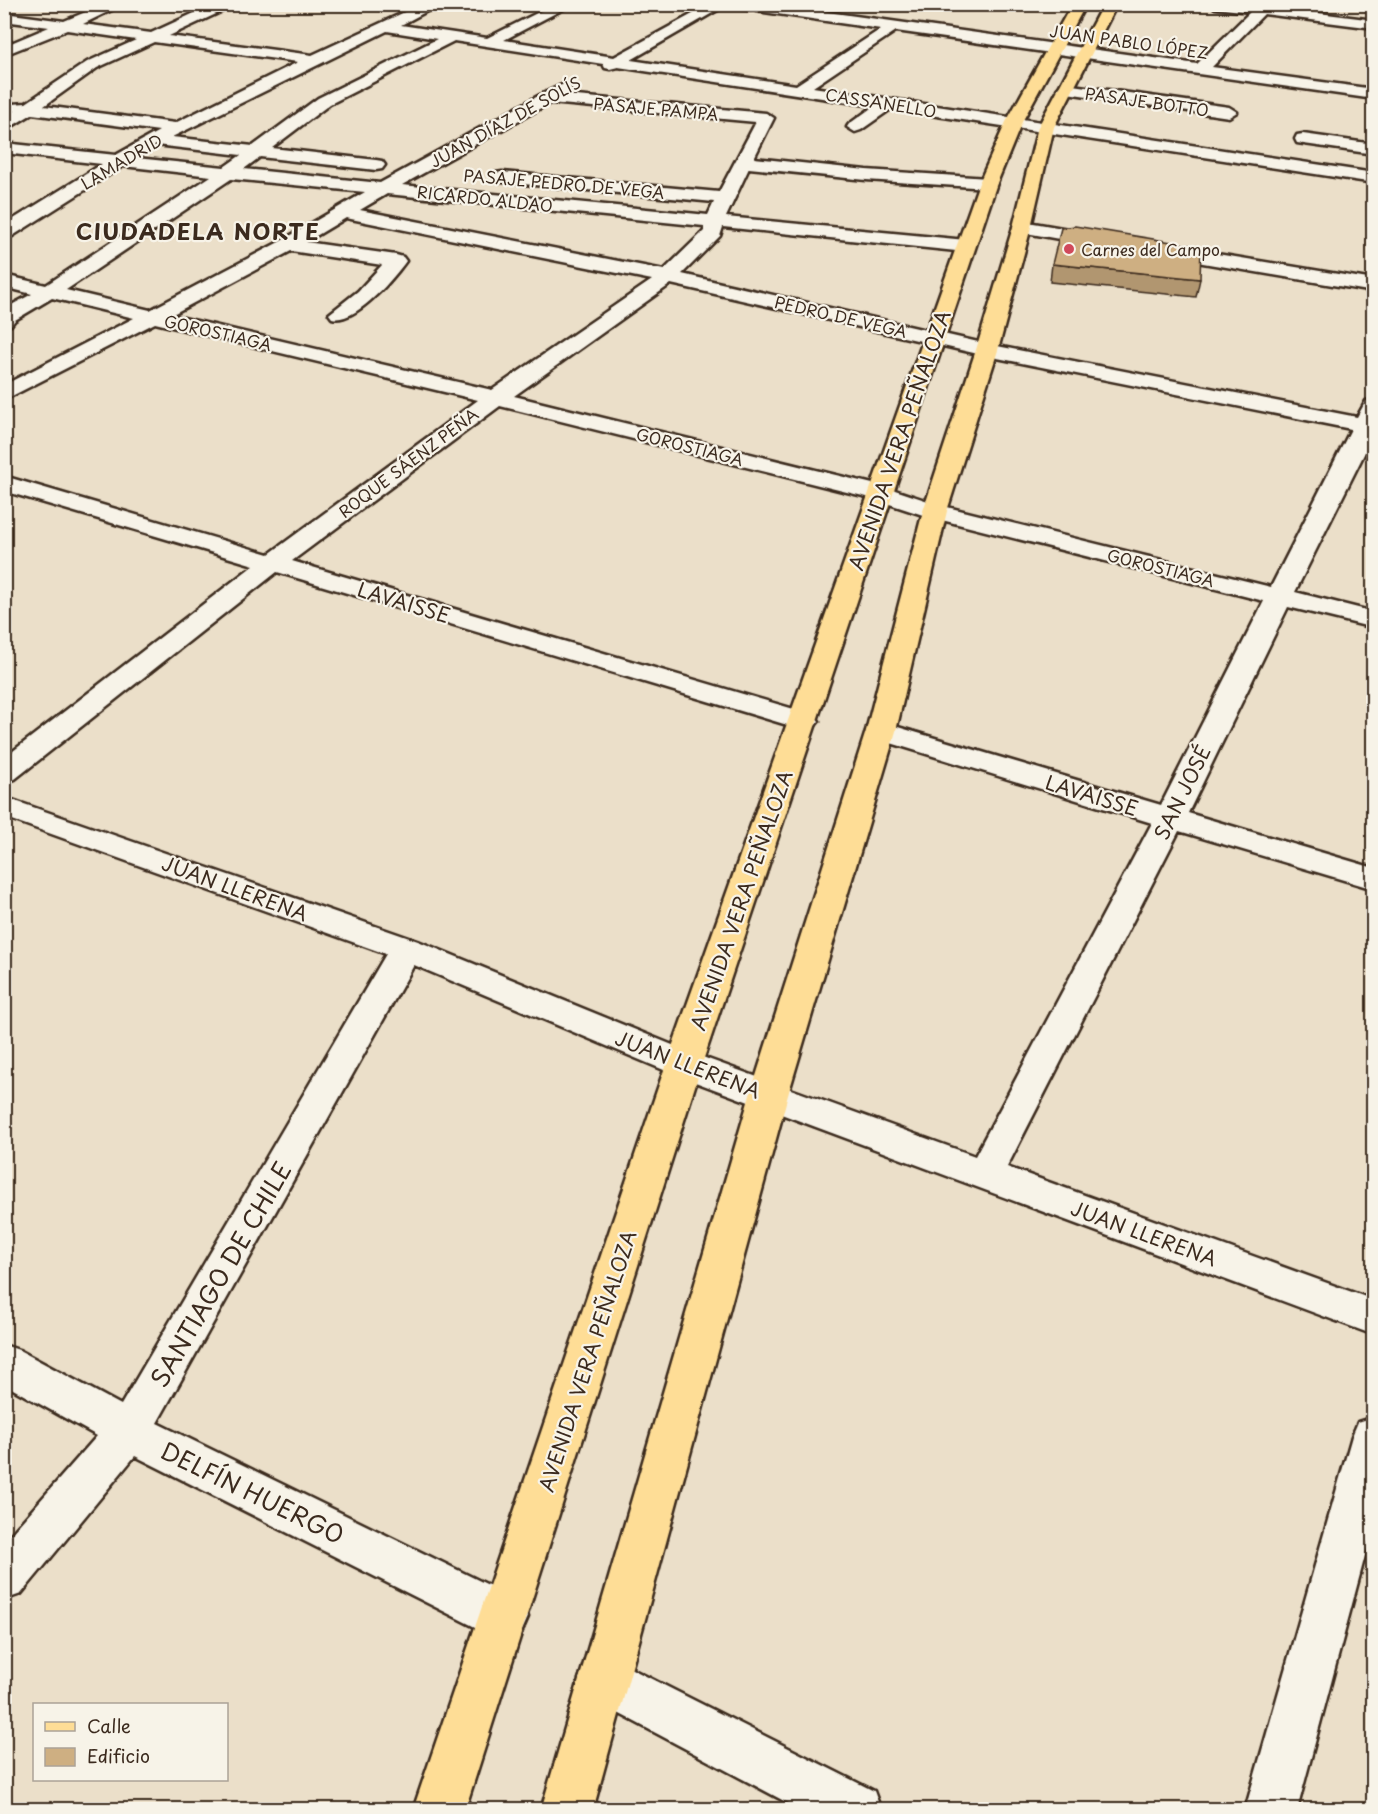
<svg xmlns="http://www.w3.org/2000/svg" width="1378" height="1814" font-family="'Playpen Sans',sans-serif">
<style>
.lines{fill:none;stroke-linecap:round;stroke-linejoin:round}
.minor-casing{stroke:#3b2a1e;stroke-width:5}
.major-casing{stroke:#3b2a1e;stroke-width:5}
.path{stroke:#3b2a1e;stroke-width:1.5;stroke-dasharray:1 2;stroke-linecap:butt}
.minor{fill:#f7f3e8;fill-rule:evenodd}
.major{fill:#fedd96;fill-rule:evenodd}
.wall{fill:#b19670;stroke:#3b2a1e;stroke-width:1.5}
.building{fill:#ceaf82;stroke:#3b2a1e;stroke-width:1.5}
.poi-dot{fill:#d1495b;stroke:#f7f3e8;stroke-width:2}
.labels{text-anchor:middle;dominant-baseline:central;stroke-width:4.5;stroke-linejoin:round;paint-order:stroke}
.far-street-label{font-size:16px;fill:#3b2a1e;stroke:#f7f3e8}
.far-poi-label{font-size:16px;fill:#3b2a1e;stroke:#f7f3e8;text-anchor:start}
.street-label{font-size:20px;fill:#3b2a1e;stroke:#f7f3e8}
.far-district-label{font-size:22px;font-weight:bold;letter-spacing:1.5px;fill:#3b2a1e;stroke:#f7f3e8}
.near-street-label{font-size:24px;fill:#3b2a1e;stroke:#f7f3e8}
</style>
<rect width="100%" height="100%" fill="#ebdfc9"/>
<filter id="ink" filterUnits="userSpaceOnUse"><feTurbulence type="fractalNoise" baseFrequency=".0167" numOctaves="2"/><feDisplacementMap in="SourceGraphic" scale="12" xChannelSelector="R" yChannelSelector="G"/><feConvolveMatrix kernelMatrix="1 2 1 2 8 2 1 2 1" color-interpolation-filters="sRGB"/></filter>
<g filter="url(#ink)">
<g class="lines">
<defs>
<g id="minor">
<path d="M105,4H124L83,24L151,33L214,4H231L229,8L169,36L312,55L422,4H440L401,25L487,38L555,4H573L504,40L614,57L711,4H728L631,60L796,85L881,29L737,8L731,4H770L1197,64L1250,12L1215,8L1209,4H1272L1271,7L1374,20V28L1264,14L1212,67L1374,89V99L896,31L813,87L1374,173V183L891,109L861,130L855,132L847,127L849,124L874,106L618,67L610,69L605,68L603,64L454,41L330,104L272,148L376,160L382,161L385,165L382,169L376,170L260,157L244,169L380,183L540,95L564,84L572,89L565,95L766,113L774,118L754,158L866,170L988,178L994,179L997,183L994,187L988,188L866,180L749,168L726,217L966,240L973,242L975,246L973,250L966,252L723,227L720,236L682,274L987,344L1357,417L1366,401L1374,399V434L1295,592L1374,612V628L1288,607L1188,813L1374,868V889L1179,831L1007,1167L1374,1300V1335L671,1073L414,965L157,1423L521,1601L528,1617L521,1633L504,1640L487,1633L135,1456L21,1594L4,1600V1542L97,1436L4,1384V1345L19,1350L121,1405L386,954L4,817V797L418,941L697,1055L975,1156L1152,823L871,737L866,731L871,725L881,722L891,725L1161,805L1264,601L926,516L871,498L500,406L292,561L814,715L819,721L814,727L804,730L794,727L277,572L15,779L4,782V758L254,565L4,491V476L269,554L478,400L155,323L4,400V385L134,318L52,298L15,320L11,325L4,327V309L32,294L4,287V275L46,285L211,176L123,166L11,237L4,238V225L102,164L4,153V143L116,155L159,131L32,114L4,131V118L15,111L10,107L12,104L26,103L87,62L136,40L67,30L4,55V46L49,27L4,21V13L64,21ZM387,31L437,39L318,98L253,146L172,137ZM154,42L298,62L175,123L44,106L97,68ZM550,103L756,122L719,192L502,172L496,173L493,177L496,181L502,182L714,202L708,215L402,185ZM156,145L241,155L224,167L136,158ZM231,179L365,192L281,241L150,310L66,290ZM387,194L704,226V231L664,270L360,210ZM346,218L652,280L492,390L171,315L291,251L382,265L358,291L329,314L332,318C355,324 393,279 406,261L403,257L396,255L306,242ZM671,284L987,356L1351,429L1271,587L943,506L889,488L514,396Z"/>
<path d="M1065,84L1229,107L1237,112L1229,117L1060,92L1057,89L1060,86Z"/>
<path d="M1303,134L1374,144V154L1297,143L1295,139L1297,135Z"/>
<path d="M1022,221L1103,235L1110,237L1112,241L1110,245L1103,247L1015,231L1013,227L1015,223Z"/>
<path d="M1157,244L1374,280V292L1150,254L1148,250L1150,246Z"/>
<path d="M1374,1417V1522L1297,1810H1245L1352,1436L1358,1422Z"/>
<path d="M604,1655L874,1791L881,1810H801L586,1696L579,1679L586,1662Z"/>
</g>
<g id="major">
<path d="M1072,4H1086L1022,122L997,183L702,1064L465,1810H413L666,1064L979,183L1006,122Z"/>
<path d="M1103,4H1117L1054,127L1031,227L998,350L947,511L896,731L788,1095L593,1810H541L750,1095L866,731L923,511L976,350L1013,227L1038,127Z"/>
</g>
</defs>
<use href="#minor" class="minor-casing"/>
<use href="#major" class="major-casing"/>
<path class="path" d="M955,11L964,5"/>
<use href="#minor" class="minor"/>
<use href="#major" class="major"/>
</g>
<path class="wall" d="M1052,264L1200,279L1196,297L1050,282Z"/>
<path class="building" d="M1075,226L1201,247L1200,279L1052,264L1061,228Z"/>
</g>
<circle class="poi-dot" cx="1069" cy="249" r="6"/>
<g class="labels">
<g class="far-street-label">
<text transform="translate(1129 41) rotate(8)">JUAN PABLO LÓPEZ</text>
<text transform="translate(1147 101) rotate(8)">PASAJE BOTTO</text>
<text transform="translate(881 102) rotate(9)">CASSANELLO</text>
<text transform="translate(656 108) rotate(5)">PASAJE PAMPA</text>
<text transform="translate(505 121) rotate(-29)">JUAN DÍAZ DE SOLÍS</text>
<text transform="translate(121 161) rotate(-31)">LAMADRID</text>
<text transform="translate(564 183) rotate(5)">PASAJE PEDRO DE VEGA</text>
<text transform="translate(485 198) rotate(6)">RICARDO ALDAO</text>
<text transform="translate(841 316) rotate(13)">PEDRO DE VEGA</text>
<text transform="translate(218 332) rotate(13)">GOROSTIAGA</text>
<text transform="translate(690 446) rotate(14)">GOROSTIAGA</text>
<text transform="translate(408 462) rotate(-37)">ROQUE SÁENZ PEÑA</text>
<text transform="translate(1161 567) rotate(14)">GOROSTIAGA</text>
</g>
<g class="far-poi-label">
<text x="1081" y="249">Carnes del Campo</text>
</g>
<g class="street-label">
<text transform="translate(899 440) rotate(-71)">AVENIDA VERA PEÑALOZA</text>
<text transform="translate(404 602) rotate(17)">LAVAISSE</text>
<text transform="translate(1182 792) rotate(-64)">SAN JOSÉ</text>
<text transform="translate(1092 795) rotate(17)">LAVAISSE</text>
<text transform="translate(235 888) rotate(20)">JUAN LLERENA</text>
<text transform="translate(741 900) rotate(-71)">AVENIDA VERA PEÑALOZA</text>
<text transform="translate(688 1064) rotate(21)">JUAN LLERENA</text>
<text transform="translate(1144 1233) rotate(20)">JUAN LLERENA</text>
<text transform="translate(587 1361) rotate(-72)">AVENIDA VERA PEÑALOZA</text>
</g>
<g class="far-district-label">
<text x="198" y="230">CIUDADELA NORTE</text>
</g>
<g class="near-street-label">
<text transform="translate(220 1274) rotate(-60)">SANTIAGO DE CHILE</text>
<text transform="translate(253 1492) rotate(26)">DELFÍN HUERGO</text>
</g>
</g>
<rect width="1378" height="1814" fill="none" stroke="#f7f3e8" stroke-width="24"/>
<rect x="12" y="12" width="1354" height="1790" fill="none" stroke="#3b2a1e" stroke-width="2" filter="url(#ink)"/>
<rect x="33" y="1703" width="195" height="78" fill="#f7f3e8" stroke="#aca397" stroke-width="1.5"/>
<rect x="45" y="1722" width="30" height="9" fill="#fedd96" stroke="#aca397" stroke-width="1.5"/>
<text x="87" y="1733" font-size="18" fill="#3b2a1e">Calle</text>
<rect x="45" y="1748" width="30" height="18" fill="#ceaf82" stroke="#aca397" stroke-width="1.5"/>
<text x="87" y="1763" font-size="18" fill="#3b2a1e">Edificio</text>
</svg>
